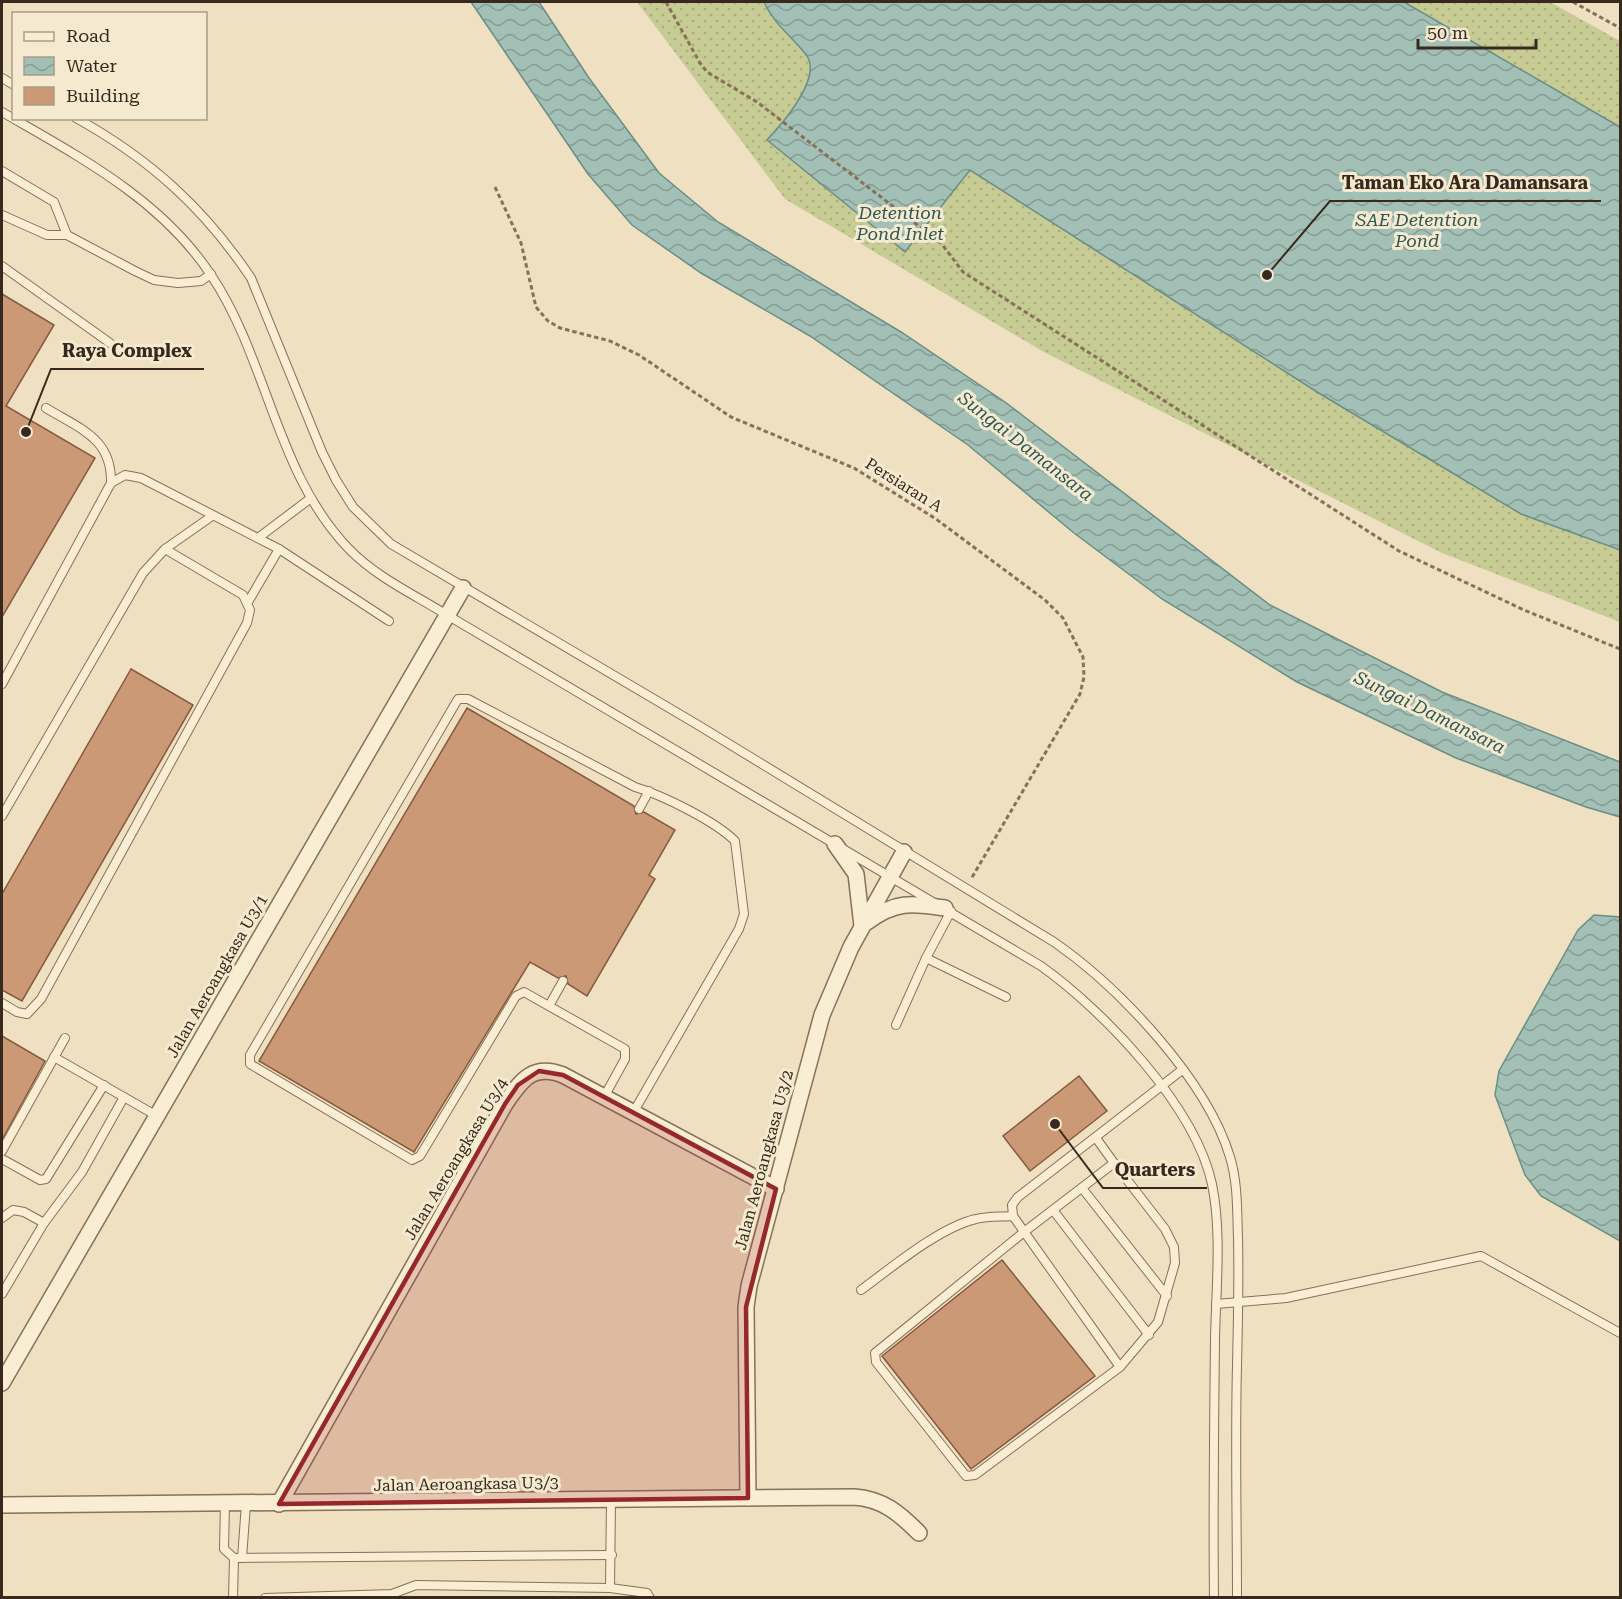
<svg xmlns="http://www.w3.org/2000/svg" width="1622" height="1599" font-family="'Roboto Serif',serif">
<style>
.grass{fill:url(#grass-dots)}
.water{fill:url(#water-waves);stroke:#6a8e85;stroke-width:1.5}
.building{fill:#cc9976;stroke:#865a3e;stroke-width:1.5}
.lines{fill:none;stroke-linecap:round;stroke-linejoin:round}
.lane-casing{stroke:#877158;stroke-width:10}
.street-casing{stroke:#877158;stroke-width:18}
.path{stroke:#877158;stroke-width:3;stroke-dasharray:4.5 3;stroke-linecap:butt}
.lane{stroke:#f9edd4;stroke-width:8}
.street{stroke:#f9edd4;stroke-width:15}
.marked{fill:#97282a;fill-opacity:0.2;stroke:#97282a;stroke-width:4.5;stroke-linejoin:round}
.labels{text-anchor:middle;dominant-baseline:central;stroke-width:6;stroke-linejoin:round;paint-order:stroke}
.street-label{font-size:16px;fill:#37291d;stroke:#f5ead0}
.water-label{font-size:18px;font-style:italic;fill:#2c5754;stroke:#f5ead0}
.leader{fill:none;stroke:#37291d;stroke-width:2}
.callout-dot{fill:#37291d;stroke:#f5ead0;stroke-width:2}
.callout-label{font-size:18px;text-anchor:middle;font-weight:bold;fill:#37291d;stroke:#f5ead0;stroke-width:6;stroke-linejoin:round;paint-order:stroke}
</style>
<defs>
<pattern id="grass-dots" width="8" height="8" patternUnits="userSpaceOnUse" patternTransform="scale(1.5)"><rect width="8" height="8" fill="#c6cc94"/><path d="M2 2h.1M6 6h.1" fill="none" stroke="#abaf7f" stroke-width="1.8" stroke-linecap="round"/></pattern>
<pattern id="water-waves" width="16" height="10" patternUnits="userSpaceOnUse" patternTransform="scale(1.5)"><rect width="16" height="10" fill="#a3c0b7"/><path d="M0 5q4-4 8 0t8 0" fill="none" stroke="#869c94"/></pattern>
</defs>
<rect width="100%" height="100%" fill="#eee0c0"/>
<path class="grass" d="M637,2H1550L1620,41V622L1442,553L1042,351L785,199Z"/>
<g class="water">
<path d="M471,2H539L589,78L659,173L718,222L901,332L1005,402L1270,605L1442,692L1620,762V817L1586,807L1456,758L1297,682L1162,599L1074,533L968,445L810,336L701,273L632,225L588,174Z"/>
<path d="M764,2H1404L1620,127V550L1521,514L1317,392L970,170L905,252L767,140C781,125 822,79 807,56C792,36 775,26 764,2Z"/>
<path d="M1594,915L1620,917V1241L1541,1196L1525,1175L1495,1095L1499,1071L1578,930Z"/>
</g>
<g class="building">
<path d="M2,294L54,325L6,406L95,458L2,617Z"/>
<path d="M131,669L193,705L22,1001L2,990V894Z"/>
<path d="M467,708L634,806L636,814L644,812L675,830L649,875L655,879L587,996L568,984L566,976L558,978L530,962L414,1152L259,1061Z"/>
<path d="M2,1036L45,1061L2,1140Z"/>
<path d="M1079,1076L1107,1111L1030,1171L1003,1136Z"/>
<path d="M1002,1260L1095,1376L971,1469L882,1356Z"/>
</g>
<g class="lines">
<defs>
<g id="lane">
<path d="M2,78L14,85"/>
<path d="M2,112C78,156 161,199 211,275C268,360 276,474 349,549C376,577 415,595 447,615L1041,966C1104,1011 1195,1106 1212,1184C1222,1233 1216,1289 1215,1339C1214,1425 1213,1511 1214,1598"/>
<path d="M76,118C150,159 204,208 251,278L322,452L336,480L353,507L391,544L698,725L1054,942C1119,987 1207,1080 1230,1157C1238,1183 1237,1212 1238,1238C1239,1281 1238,1323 1237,1366C1235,1443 1237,1520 1237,1598"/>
<path d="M2,171L54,202L67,235L135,271L154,280L178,283L201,281L211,274"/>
<path d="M2,215L47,235H67"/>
<path d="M2,266L110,343"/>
<path d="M46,408C80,429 112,438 111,483"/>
<path d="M258,538L311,498"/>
<path d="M248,602L279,549"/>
<path d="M2,684L111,483L125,475L141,478L279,549L389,621"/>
<path d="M639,809L649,791"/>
<path d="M2,816L143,573L165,549L212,516"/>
<path d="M926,958L1006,997"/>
<path d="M2,1003L17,1012L27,1014L41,999L247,623L250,610L243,595L165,549"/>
<path d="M550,1004L563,981"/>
<path d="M896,1025L926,958L951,911"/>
<path d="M54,1057L157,1116"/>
<path d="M604,1097L625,1059V1049L524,992L516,996L420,1156L412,1160L250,1064V1055L458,699H468L635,787C662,795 715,821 735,841L744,914L739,929L633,1113"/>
<path d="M1096,1138L1114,1163"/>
<path d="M2,1151L65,1038"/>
<path d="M2,1159L40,1180L46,1179L104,1085"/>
<path d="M1114,1163L1165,1229L1174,1247L1175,1263L1158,1322L1120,1367L975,1475L966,1476L876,1362L875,1353L1024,1232Z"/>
<path d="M1082,1188L1167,1296"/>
<path d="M1053,1210L1149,1335"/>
<path d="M2,1218L13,1210L24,1212L44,1223"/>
<path d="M861,1290C891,1268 940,1227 976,1219C987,1216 1001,1217 1013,1216"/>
<path d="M2,1294L44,1223L82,1172L124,1097"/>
<path d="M1216,1304L1286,1298L1481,1256L1620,1333"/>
<path d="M1120,1367L1013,1216L1012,1205L1018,1197L1182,1070"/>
<path d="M225,1504L224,1549L234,1558L612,1555"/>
<path d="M242,1558L246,1504"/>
<path d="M610,1588L611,1500"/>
<path d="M233,1598L234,1558"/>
<path d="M265,1598L392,1594L416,1585L610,1588L647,1593L650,1598"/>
</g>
<g id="street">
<path d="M835,844L856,874L862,926"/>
<path d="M867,922C895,901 911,903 945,908"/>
<path d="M2,1383L463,588"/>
<path d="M748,1498L746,1307L749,1286L822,1015L851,947L904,852"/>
<path d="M279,1504L505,1104C521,1081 532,1063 563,1075L776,1189"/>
<path d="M2,1505L854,1497C883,1499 899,1513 919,1533"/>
</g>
</defs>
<use href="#lane" class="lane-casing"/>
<use href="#street" class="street-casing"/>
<g class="path">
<path d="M666,2L700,63L707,72L757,102L941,243L963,272L1399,551L1524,610L1620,649"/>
<path d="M1573,2L1620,28"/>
<path d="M495,187L521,243L536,307L548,321L560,328L610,341L639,355L731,417L854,468L936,519L1045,600L1063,618L1083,657L1084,677L1080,694L971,879"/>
</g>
<use href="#lane" class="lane"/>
<use href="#street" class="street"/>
</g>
<path class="marked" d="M539,1071L563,1075L776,1189L746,1307L748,1498L279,1504L505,1104L518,1085Z"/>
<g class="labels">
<g class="street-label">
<text transform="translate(904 485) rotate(32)">Persiaran A</text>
<text transform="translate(217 976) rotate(-60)">Jalan Aeroangkasa U3/1</text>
<text transform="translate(456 1159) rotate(-59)">Jalan Aeroangkasa U3/4</text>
<text transform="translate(764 1160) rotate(-75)">Jalan Aeroangkasa U3/2</text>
<text transform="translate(466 1484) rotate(-1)">Jalan Aeroangkasa U3/3</text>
</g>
<g class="water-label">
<text x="900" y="212">Detention<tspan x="900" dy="21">Pond Inlet</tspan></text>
<text x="1417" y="219">SAE Detention<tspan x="1417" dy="21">Pond</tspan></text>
<text transform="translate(1026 446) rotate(38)">Sungai Damansara</text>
<text transform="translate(1430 712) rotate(26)">Sungai Damansara</text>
</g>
</g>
<path class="leader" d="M1267 275L1330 201H1601M26 432L51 369H204M1055 1124L1103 1188H1207"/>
<g class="callout-dot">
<circle cx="1267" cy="275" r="6"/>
<circle cx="26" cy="432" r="6"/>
<circle cx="1055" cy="1124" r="6"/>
</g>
<g class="callout-label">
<text x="1465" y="189">Taman Eko Ara Damansara</text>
<text x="127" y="357">Raya Complex</text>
<text x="1155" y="1176">Quarters</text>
</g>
<rect width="1622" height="1599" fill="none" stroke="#37291d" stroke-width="6"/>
<rect x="12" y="12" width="195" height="108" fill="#f5ead0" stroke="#a99d88" stroke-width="1.5"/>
<rect x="24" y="32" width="30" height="9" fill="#f9edd4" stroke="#a99d88" stroke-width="1.5"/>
<text x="66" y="42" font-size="18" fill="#37291d">Road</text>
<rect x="24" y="57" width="30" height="18" fill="url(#water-waves)" stroke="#a99d88" stroke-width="1.5"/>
<text x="66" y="72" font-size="18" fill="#37291d">Water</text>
<rect x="24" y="87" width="30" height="18" fill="#cc9976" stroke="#a99d88" stroke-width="1.5"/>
<text x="66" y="102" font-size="18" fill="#37291d">Building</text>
<path d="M1418 39v9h118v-9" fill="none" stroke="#37291d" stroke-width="3"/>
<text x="1427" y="39" font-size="18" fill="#37291d" stroke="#f5ead0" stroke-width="4.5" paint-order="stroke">50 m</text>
</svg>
